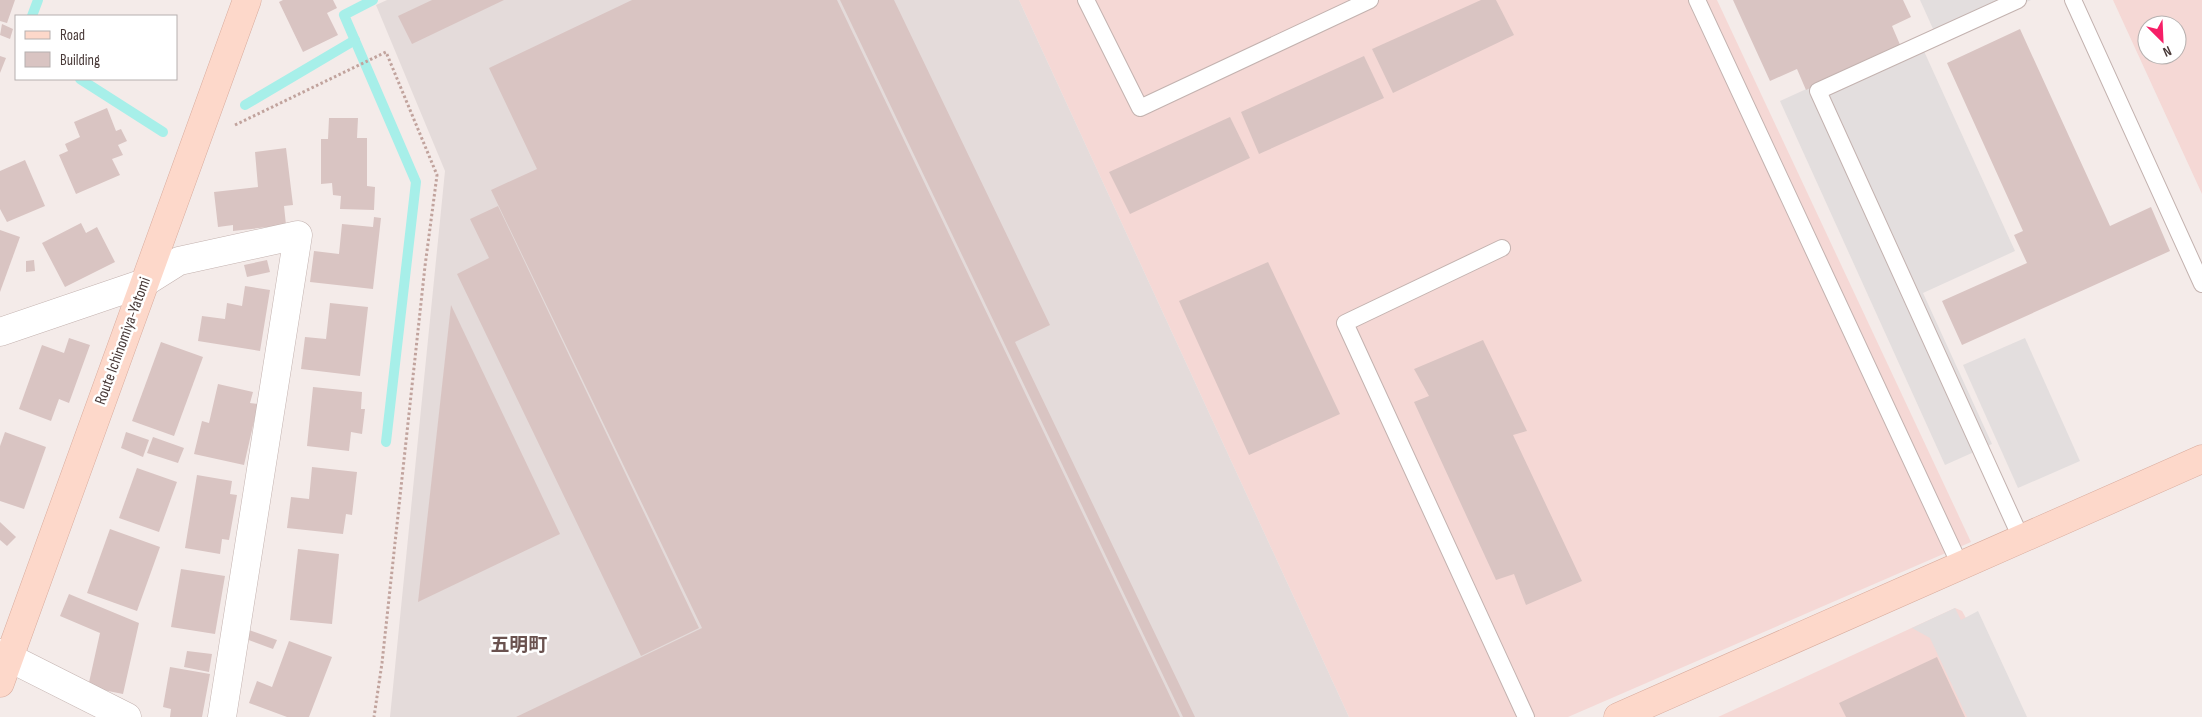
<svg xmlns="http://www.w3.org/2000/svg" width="2202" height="717" font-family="'Sofia Sans Condensed','Noto Sans JP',sans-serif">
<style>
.commercial{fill:#f5d8d5;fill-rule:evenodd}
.industrial{fill:#e4dbda}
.parking{fill:#e3dede}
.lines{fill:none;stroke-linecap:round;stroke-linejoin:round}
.stream{stroke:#a7efe9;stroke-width:10}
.building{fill:#d9c4c2}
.lane-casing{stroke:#c3b2af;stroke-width:18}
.street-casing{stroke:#c3b2af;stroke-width:29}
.secondary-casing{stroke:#d9ac9e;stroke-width:29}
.path{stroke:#c1a39d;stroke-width:3;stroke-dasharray:2.5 2.5;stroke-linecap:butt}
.lane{stroke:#fff;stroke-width:16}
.street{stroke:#fff;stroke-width:28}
.secondary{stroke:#fdd8ca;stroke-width:28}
.labels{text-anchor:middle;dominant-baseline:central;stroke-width:5;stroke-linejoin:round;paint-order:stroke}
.street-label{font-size:16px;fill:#483937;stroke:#fff}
.quarter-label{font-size:19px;font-weight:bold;fill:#6a524f;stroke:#fff}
</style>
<rect width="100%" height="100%" fill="#f4ebe9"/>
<g class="commercial">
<path d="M1019,0H1717L1971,542L1568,717H1349Z"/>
<path d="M2113,0H2202V194ZM2147,25H2177V55H2147Z"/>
<path d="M1955,608L1962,611L2021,717H1718Z"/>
</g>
<path class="industrial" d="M387,0H1019L1349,717H390L445,171L376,5Z"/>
<g class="parking">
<path d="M1920,0H2031L1923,49L2015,251L1923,293L1992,444L1945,465L1780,101L1934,31Z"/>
<path d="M2025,338L2080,461L2018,488L1963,365Z"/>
<path d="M1955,608L1961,620L1978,611L2027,717H1967L1930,638L1912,628Z"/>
</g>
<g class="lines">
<g class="stream">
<path d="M373,0L344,15L416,182L386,442"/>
<path d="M32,16L38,0"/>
<path d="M80,79L163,132"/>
<path d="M245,105L355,40"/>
</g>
</g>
<g class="building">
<path d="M0,0H15L7,23L0,21Z"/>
<path d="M283,0H333L337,8L327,13L338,35L303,52L279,2Z"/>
<path d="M432,0H504L412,44L398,16Z"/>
<path d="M632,0H837L1180,717H516L702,628L491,190L537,169L489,68Z"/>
<path d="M840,0H894L1050,325L1015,342L1195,717H1183Z"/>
<path d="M1481,0H1496L1514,35L1393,93L1372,49Z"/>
<path d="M1733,0H1903L1911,17L1892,26L1901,47L1806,90L1797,69L1770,81Z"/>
<path d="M2,24L13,29L10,39L0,35Z"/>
<path d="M2020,29L2110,226L2151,207L2170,251L1962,345L1942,301L2027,263L2014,235L2023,231L1947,63Z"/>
<path d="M0,56L6,58L0,73Z"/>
<path d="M1364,56L1384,98L1259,154L1241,112Z"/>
<path d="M107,108L116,131L121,129L127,141L118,145L123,155L112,159L120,175L76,194L59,155L68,151L65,144L80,137L74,122Z"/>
<path d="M1230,117L1250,158L1130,214L1109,172Z"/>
<path d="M329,118H358L357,138H367V186L375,187L374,210L340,209L341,196L333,195L332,183L321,184V139H328Z"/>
<path d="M286,148L293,205L284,206L286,225L233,231V225L218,227L214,192L258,187L255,152Z"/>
<path d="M25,160L45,206L7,222L0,209V171Z"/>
<path d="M498,206L699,628L641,656L457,274L489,258L470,219Z"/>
<path d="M374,217L381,218L373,289L310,282L314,251L339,254L342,224L373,227Z"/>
<path d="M81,223L86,233L97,227L115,262L65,287L42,243Z"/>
<path d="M0,230L20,237L0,292Z"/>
<path d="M34,260L35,271L26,272V261Z"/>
<path d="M267,260L270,272L247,277L244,265Z"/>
<path d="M1268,262L1340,414L1249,455L1179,301Z"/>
<path d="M245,286L270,290L260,351L198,341L202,316L225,319L227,303L242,306Z"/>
<path d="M330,303L368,307L360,376L301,369L305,337L326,339Z"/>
<path d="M451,305L560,534L418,602Z"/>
<path d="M69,338L90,345L69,403L59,399L51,421L19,409L42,345L64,353Z"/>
<path d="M1483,340L1527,431L1513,435L1582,581L1526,605L1514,574L1496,580L1414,402L1429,396L1414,369Z"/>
<path d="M161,342L203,357L174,436L132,421Z"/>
<path d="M218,384L253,392L250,403L258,404L244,465L194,454L202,421L209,423Z"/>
<path d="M313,387L362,392L361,409H365L362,434L351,432L349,451L307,446Z"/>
<path d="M5,432L46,447L24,509L0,501V446Z"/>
<path d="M126,432L149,440L143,457L121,448Z"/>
<path d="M153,437L184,448L178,463L147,453Z"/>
<path d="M312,467L357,472L352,515L346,514L343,534L287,528L291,497L309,499Z"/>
<path d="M137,468L177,482L159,532L119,518Z"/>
<path d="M197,475L232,481L230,494L237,495L229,540L222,539L220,554L185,548Z"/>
<path d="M0,522L16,537L7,546L0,540Z"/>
<path d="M110,529L160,547L137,611L87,593Z"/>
<path d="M298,549L339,554L332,624L290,620Z"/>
<path d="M181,569L225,576L215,634L171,627Z"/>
<path d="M69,594L139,623L123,694L88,687L100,633L60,616Z"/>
<path d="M249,630L277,640L273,649L246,639Z"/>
<path d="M289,641L332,657L309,717H287L249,703L257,681L272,687Z"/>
<path d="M187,651L212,654L209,672L184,667Z"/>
<path d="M1937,657L1965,717H1846L1839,703Z"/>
<path d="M170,667L210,674L202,717H170L171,709L163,707Z"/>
</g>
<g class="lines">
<defs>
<g id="lane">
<path d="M1086,0L1140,108L1370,0"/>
<path d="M1697,0L1960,565"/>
<path d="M2018,0L1818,91L2021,538"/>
<path d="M2073,0L2202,284"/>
<path d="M1502,248L1345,323L1526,717"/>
</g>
<g id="street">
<path d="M0,332L144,283L179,261L298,235L222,717"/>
<path d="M0,653L127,717"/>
</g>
<g id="secondary">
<path d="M0,683L247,0"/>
<path d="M1618,717L2202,459"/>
</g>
</defs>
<use href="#lane" class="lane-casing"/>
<use href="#street" class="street-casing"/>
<use href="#secondary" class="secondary-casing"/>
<path class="path" d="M235,125L386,52L437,175L425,266L382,663L374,717"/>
<use href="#lane" class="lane"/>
<use href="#street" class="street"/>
<use href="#secondary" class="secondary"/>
</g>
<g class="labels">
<g class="street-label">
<text transform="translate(123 341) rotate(-70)">Route Ichinomiya-Yatomi</text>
</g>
<g class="quarter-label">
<text x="519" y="645">五明町</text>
</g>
</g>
<rect x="15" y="15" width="162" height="65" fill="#ffffff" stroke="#b6b0af"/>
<rect x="25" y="31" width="25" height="8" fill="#fdd8ca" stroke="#b6b0af"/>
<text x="60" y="40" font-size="15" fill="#483937">Road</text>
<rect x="25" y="52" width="25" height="15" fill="#d9c4c2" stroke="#b6b0af"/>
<text x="60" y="65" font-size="15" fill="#483937">Building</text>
<g transform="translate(2162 40) rotate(156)"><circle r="24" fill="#ffffff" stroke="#b6b0af"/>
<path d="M0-4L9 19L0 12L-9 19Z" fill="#f61f67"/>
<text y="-8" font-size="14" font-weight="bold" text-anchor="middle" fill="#483937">N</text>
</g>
</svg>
